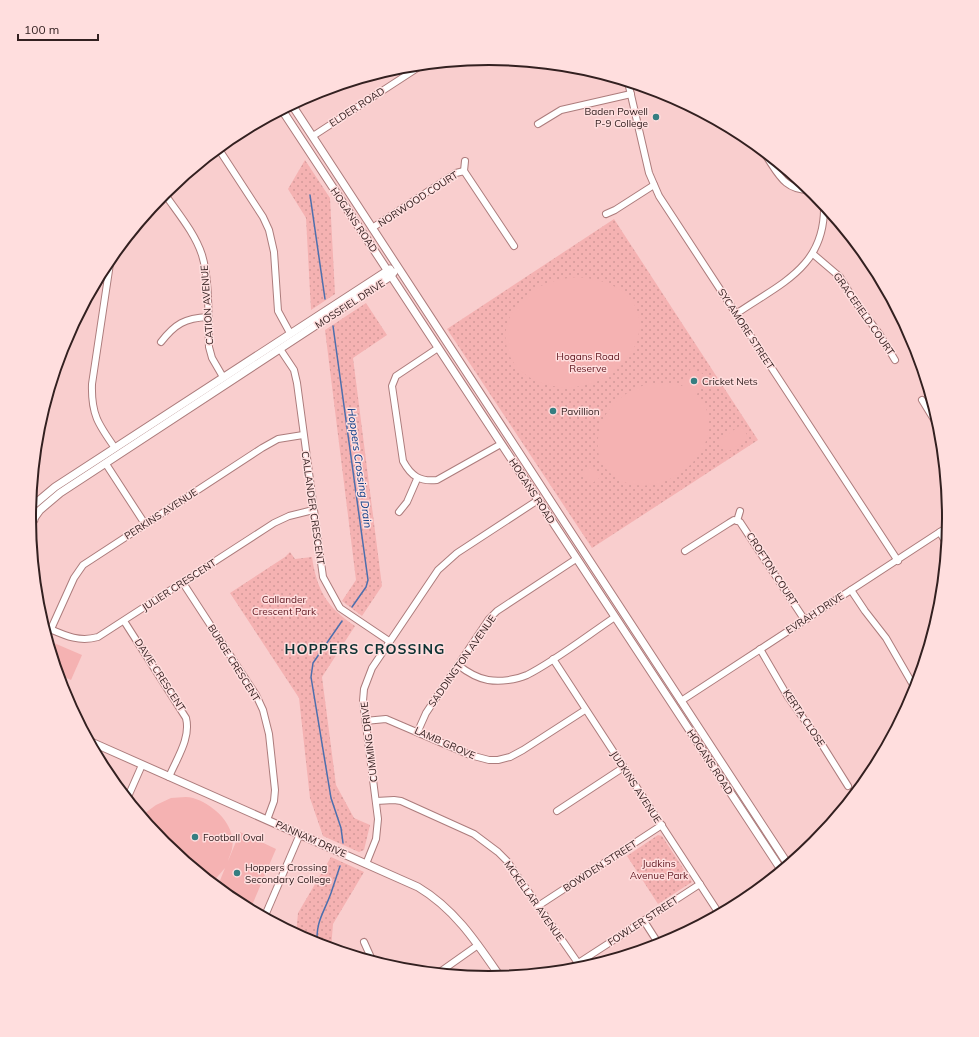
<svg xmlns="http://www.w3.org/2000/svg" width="979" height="1037" font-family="Mulish,sans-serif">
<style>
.park{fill:url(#park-dots)}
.pitch{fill:#f5b2b2}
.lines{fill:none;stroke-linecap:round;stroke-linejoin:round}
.stream{stroke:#4d6fad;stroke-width:1.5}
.minor-casing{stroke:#ac7c7c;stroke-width:8}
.tertiary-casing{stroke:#ac7c7c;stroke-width:9}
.minor{stroke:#fff;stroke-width:6}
.tertiary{stroke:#fff;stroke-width:7}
.poi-dot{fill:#357e81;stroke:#ffdede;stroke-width:1.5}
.labels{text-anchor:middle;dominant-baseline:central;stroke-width:3;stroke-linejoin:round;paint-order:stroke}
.street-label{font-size:10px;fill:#332020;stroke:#ffdede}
.poi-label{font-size:10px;fill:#332020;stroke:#ffdede;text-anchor:start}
.park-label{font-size:10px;fill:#5e141d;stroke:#ffdede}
.water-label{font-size:11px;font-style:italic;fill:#003684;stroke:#ffdede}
.district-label{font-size:14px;font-weight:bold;letter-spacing:1px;fill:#0d3132;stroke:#ffdede}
.rim{fill:none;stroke:#332020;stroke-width:2}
</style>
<defs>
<pattern id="park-dots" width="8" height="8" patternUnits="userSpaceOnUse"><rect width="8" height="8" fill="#f5b2b2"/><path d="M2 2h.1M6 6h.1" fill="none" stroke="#d29999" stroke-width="1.8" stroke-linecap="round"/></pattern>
</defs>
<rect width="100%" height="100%" fill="#f9cece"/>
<g class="park">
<path d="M305,160L330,198L335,294L311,310L306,218L288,189Z"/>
<path d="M614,219L758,440L592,548L447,329Z"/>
<path d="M366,303L387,335L353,358L382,586L362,616L342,601L356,580L325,330Z"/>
<path d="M290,552L295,559L312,557C317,591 327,607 355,626L322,677L336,785L354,818L370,825L364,850L359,852L323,836L310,798L299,698L230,593L285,557Z"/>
<path d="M658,835L662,836L692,882L658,904L627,856Z"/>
<path d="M331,857L364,872L333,924L331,949L313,944L296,935L298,913Z"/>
</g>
<g class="pitch">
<path d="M578,277C685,286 637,400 553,386C497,376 489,316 537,288C550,281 564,278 578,277Z"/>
<path d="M691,368L707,376L697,394L695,393C699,398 705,404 707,411C722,461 649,509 610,473C600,464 597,454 598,440C599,408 632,381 664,383C670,383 676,385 682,386Z"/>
<path d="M741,425L749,438L726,453L718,441Z"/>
<path d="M592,465L601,477L591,484L582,471Z"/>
<path d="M47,640L82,655L71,680L58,674Z"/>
<path d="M171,798C178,798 186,796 193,798C213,804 237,825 232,849C231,853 229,857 228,861L240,832L276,849L250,910L233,901L217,888L225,868L212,883L164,844L141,816L156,805Z"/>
</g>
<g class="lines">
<g class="stream">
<path d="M310,195L325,299"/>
<path d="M333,326L368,580L366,587L352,607"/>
<path d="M342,621L313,663L311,677L331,798L341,828L343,843"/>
<path d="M317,945C316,920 323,915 331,893C334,884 337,875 340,866"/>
</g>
<defs>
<g id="minor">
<path d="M628,82L649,173L659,196L898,561"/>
<path d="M538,124L561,110L631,94"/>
<path d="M313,136L422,65"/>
<path d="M218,148L263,217L269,230L274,252L278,311L290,333"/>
<path d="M761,149C777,169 781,191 811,190"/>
<path d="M464,171L465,161"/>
<path d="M164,193C177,212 195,233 202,255C210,281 208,320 209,347L212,358L223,377"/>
<path d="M606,214L615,210L654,185"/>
<path d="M372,228L456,173L464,171L514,246"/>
<path d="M813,254L840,277L854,300L880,335L895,360"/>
<path d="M111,257L92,384C91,414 98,424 115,448"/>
<path d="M736,314C781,283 826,267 824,204"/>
<path d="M161,342C175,324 185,318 208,317"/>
<path d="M438,348L396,376L392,386L403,461C411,476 420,482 437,480L501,444"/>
<path d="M280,349L294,370L297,383L323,577L340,608L389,641"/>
<path d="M922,400L941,431"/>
<path d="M106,464L145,524"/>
<path d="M399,512L407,502L417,479"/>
<path d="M737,521L740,511"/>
<path d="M940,532L947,545"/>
<path d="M685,551L729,523L734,520L740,522L804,619"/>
<path d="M183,583L256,695L263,710L269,734L275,790L274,801L267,820"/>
<path d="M851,590L865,611L886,638L916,690"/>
<path d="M124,621L186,718C191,738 177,758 169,777"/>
<path d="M43,626C62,634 77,643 98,637L274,523L289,516L313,510"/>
<path d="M51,629L74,578L83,565L262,448L278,439L303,435"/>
<path d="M760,649L788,697L821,743L848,786"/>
<path d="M553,659L720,915"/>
<path d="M458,665C467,672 476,678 488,680C500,682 516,680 527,675C555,661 588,635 615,617"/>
<path d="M681,701L949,526"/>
<path d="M365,721L386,719L470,755L489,760H498L510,757L523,750L585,710"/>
<path d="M418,731L426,713L489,619L497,611L576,559"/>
<path d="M127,799L142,765"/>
<path d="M376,801L394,800L401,801L474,834L498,852L507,861L578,963"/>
<path d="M557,811L624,767"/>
<path d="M366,864L376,839L378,819L363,701L364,689L372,668L438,570L457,553L538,500"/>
<path d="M538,906L662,825"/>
<path d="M720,914L772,880"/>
<path d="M264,918L300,834"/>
<path d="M644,921L660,946"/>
<path d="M364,942L373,962"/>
<path d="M566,971L700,884"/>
<path d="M437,974L478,945"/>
</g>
<g id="tertiary">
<path d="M292,105L789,866"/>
<path d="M282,110L782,871"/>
<path d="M30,508L55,487L390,269"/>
<path d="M35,517L40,510L60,493L391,276L394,272"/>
<path d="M30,524L34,520V514"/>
<path d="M89,741L418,887C455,909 477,943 501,978"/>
</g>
</defs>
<use href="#minor" class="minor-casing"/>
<use href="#tertiary" class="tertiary-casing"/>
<use href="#minor" class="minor"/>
<use href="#tertiary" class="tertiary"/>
</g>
<g class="poi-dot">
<circle cx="656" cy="117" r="4"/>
<circle cx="694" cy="381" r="4"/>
<circle cx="553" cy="411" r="4"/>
<circle cx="195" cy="837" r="4"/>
<circle cx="237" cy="873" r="4"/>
</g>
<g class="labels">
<g class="street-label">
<text transform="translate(357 107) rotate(-33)">ELDER ROAD</text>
<text transform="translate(418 199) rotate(-33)">NORWOOD COURT</text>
<text transform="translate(354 220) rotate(56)">HOGANS ROAD</text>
<text transform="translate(350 304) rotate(-33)">MOSSFIEL DRIVE</text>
<text transform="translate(207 305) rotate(-94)">CATION AVENUE</text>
<text transform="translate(864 314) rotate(55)">GRACEFIELD COURT</text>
<text transform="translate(746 329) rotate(57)">SYCAMORE STREET</text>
<text transform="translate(532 491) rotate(57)">HOGANS ROAD</text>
<text transform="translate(313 508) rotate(82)">CALLANDER CRESCENT</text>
<text transform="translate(161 514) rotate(-33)">PERKINS AVENUE</text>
<text transform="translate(772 569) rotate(57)">CROFTON COURT</text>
<text transform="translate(179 585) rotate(-33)">JULIER CRESCENT</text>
<text transform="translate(815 613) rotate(-33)">EVRAH DRIVE</text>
<text transform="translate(462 661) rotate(-55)">SADDINGTON AVENUE</text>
<text transform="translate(234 663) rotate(58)">BURGE CRESCENT</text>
<text transform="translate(160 675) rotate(57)">DAVIE CRESCENT</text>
<text transform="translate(804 718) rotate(56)">KERTA CLOSE</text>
<text transform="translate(369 742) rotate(-97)">CUMMING DRIVE</text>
<text transform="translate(445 743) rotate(24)">LAMB GROVE</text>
<text transform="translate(710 762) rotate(57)">HOGANS ROAD</text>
<text transform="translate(636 787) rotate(57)">JUDKINS AVENUE</text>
<text transform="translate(311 839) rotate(24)">PANNAM DRIVE</text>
<text transform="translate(600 866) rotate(-33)">BOWDEN STREET</text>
<text transform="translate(534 901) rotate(55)">MCKELLAR AVENUE</text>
<text transform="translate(643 921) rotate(-33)">FOWLER STREET</text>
</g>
<g class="poi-label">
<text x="648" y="111" text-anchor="end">Baden Powell<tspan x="648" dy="12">P-9 College</tspan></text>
<text x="702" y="381">Cricket Nets</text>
<text x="561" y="411">Pavillion</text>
<text x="203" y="837">Football Oval</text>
<text x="245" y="867">Hoppers Crossing<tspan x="245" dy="12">Secondary College</tspan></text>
</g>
<g class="park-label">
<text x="588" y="356">Hogans Road<tspan x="588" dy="12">Reserve</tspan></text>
<text x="284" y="599">Callander<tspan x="284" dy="12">Crescent Park</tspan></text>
<text x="659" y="863">Judkins<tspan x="659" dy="12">Avenue Park</tspan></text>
</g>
<g class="water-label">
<text transform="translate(360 468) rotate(82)">Hoppers Crossing Drain</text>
</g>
<g class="district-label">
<text x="365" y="649">HOPPERS CROSSING</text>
</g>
</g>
<path d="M0 0H979V1037H0ZM36 518a453 453 0 1 1 906 0a453 453 0 1 1-906 0Z" fill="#ffdede" fill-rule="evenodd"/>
<path class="rim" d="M36 518a453 453 0 1 1 906 0a453 453 0 1 1-906 0Z"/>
<path d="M18 34v6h80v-6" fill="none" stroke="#332020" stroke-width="2"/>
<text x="24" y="34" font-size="12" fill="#332020" stroke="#ffdede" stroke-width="3" paint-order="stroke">100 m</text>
</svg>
